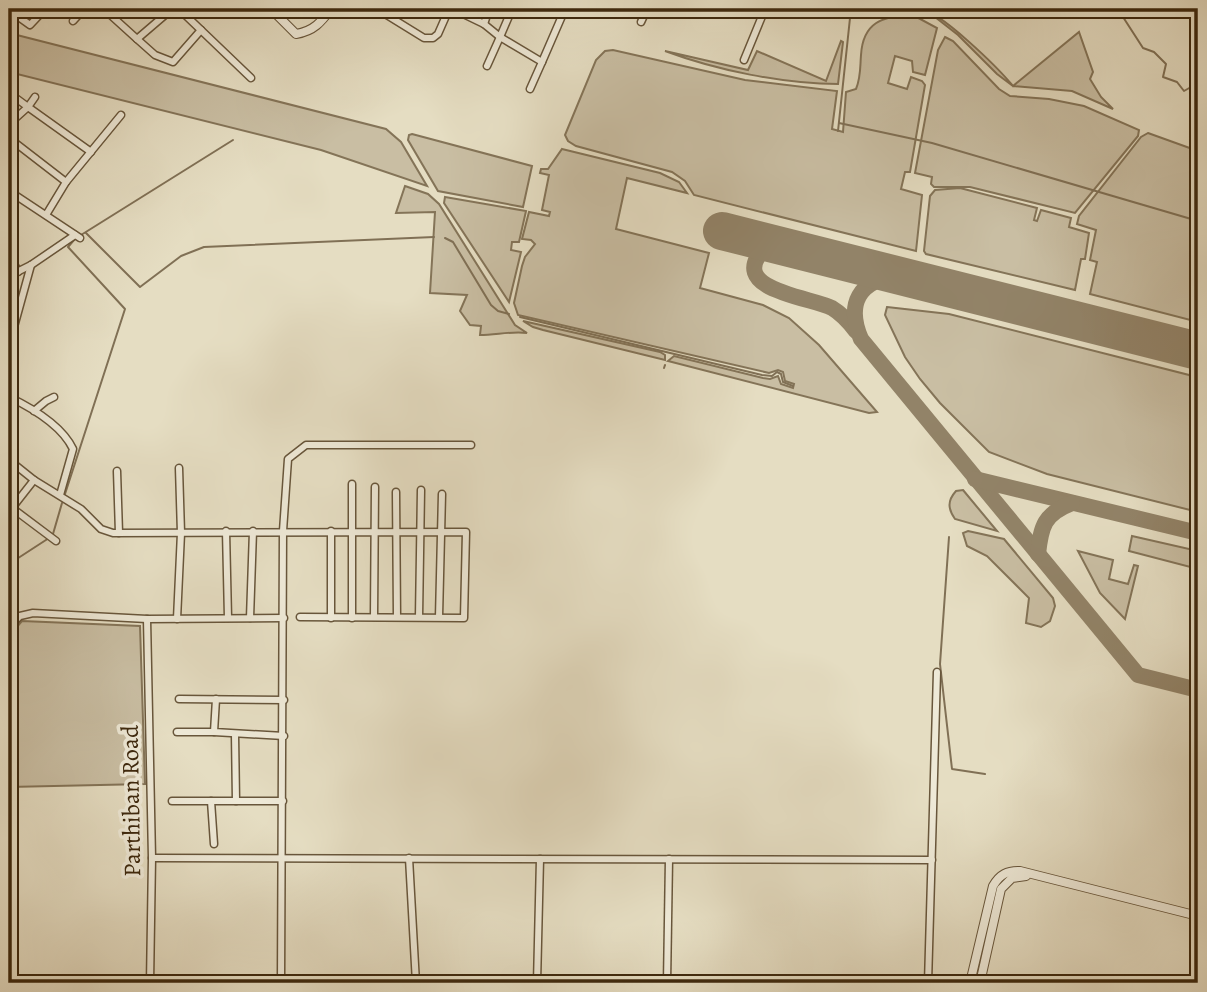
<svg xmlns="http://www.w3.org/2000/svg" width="1207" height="992" font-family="Alegreya,serif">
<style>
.green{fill:#c9bea3;stroke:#847458;stroke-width:2}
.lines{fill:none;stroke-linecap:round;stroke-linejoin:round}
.stream{stroke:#807055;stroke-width:2}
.taxiway{stroke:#928368;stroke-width:16}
.runway{stroke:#928368;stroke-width:38}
.minor-casing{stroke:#68563b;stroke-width:9}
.tertiary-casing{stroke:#68563b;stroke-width:10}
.minor{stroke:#eee9d7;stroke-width:6}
.tertiary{stroke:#eee9d7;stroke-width:8}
.labels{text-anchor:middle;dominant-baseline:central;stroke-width:7;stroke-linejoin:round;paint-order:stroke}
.street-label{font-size:24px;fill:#3e290e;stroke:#eee9d7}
</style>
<rect width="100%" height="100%" fill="#e5ddc2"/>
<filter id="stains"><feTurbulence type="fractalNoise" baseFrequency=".00286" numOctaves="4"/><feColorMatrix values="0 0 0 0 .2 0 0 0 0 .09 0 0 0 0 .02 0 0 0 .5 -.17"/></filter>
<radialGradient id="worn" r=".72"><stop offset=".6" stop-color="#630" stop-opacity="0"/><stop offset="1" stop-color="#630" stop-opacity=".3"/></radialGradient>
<g class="green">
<path d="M919,9C939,9 999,69 1013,86L1079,32L1093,72L1090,79L1101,97L1113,109L1072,91L1013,86L997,74L958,35L935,17Z"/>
<path d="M911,14L937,28L925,75L913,72L912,61L895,56L888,83L907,89L911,77L922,81L925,85L910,172H905L901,189L922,195L916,251L694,195L685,181L672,172L576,146L568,141L565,135L596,60L605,51L613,50L745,80L837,91L832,129L843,132L846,92L856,89C861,77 860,67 861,55C863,22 882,17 911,14Z"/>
<path d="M9,33L386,129L401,142L427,186L321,150L9,72Z"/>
<path d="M945,37L953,41L999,89L1010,96L1049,99L1084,106L1139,130L1138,136L1075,213L970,187H934L931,184L932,177L915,173L938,50Z"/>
<path d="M841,41L843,42L838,84C783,84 716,70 665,51L748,70L757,51L826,81Z"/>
<path d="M1148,133L1198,151V322L1090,294L1097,262L1090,260L1096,230L1077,224L1079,216L1141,137Z"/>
<path d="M412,134L532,166L523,207L438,191L408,140L409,135Z"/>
<path d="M562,149L660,173L679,182L687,193L627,178L616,229L709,253L700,288L763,305L789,318L819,345L877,412L869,413L668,361L674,356L763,378L770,379L778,376L781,384L793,388L794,384L785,381L783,372L778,370L769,373L518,315L514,303L522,266L525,257L535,244L531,240L522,239L529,212L549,216L550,212L542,210L549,175L540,173L541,169H548Z"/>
<path d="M405,186L428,194L439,204L515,325L527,333C511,331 496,335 480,335L481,326L470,325L460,311L467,295L430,293L435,212L396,213Z"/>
<path d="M960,188L1037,208L1034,220L1037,221L1041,210L1071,218L1069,227L1089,233L1085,259H1081L1075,290L926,254L924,251L930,196L935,190Z"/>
<path d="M445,197L526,211L519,242H512L511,250L521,252L509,302L444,203Z"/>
<path d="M887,307L949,314L1189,375L1198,384V512L1047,474L989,452L940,403L920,379L905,357L885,315Z"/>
<path d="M523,321L660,352L665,355V360L543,330L533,327Z"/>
<path d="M963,490L997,531L955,519C948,509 947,501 956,491Z"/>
<path d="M968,531L1004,539L1053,598L1055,606L1050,621L1041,627L1026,623L1029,598L987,556L967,546L963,533Z"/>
<path d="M1132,536L1198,551V569L1129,551Z"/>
<path d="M1078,551L1113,560L1109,579L1128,584L1134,565L1138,566L1125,619L1100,593Z"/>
<path d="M22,621L140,626L145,784L9,787V636Z"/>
</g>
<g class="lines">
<g class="stream">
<path d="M954,9L959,13L962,9"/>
<path d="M999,9L1008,17L1021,9"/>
<path d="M1107,9L1123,17L1143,48L1154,52L1166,64L1163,77L1177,82L1184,91L1198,83"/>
<path d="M839,123L932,143L1198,221"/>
<path d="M838,131L850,18L861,9"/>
<path d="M86,233L140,287L181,256L204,247L434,237"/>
<path d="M81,235L233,140"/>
<path d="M445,238L453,242L491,305L498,311L509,314"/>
<path d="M520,317L762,375L772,376L777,372L781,374L783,382L793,386"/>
<path d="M664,368L665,365"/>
<path d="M65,494L125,309L68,247L74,240"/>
<path d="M53,534L62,503"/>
<path d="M949,537L940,664L952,769L985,774"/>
<path d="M9,564L49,538"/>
</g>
<g class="taxiway">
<path d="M778,245C771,246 764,248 759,255C734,291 814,298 832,308C842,314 849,322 856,331"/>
<path d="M897,276C859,280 846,304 861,339L1138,675L1198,690"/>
<path d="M1173,345L1198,356"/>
<path d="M975,479L1198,533"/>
<path d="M1038,554C1041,526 1044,514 1072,503"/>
</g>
<path class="runway" d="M722,231L1198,351"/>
<defs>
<g id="minor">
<path d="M179,9L251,78"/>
<path d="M377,9L424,38H433L438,34L449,9"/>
<path d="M453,9L484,24L500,37L512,9"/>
<path d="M9,10L30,25L45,9"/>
<path d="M105,10L137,39L172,9"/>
<path d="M73,21L84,9"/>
<path d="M641,22L647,9"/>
<path d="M484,24L489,9"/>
<path d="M137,39L155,55L173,62L201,30"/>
<path d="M744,60L765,9"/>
<path d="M542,62L565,9"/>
<path d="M487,66L500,37L542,62L530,89"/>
<path d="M9,93L28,107L35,97"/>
<path d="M9,124L28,107L91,152"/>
<path d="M9,138L66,182"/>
<path d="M9,191L80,238"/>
<path d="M46,215L66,182L121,115"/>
<path d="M9,253L18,272"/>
<path d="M9,276L31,265L75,235"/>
<path d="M9,345L31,265"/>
<path d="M9,397C32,408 62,426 73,449L60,495"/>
<path d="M34,411L46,401L54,397"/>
<path d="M9,460L34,480L81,509L101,529L113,533L466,532L464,618L300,617"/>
<path d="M117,471L119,533"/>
<path d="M396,492L397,617"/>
<path d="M9,508H12L56,541"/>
<path d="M12,508L34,480"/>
<path d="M226,531L228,618"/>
<path d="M374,617L375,487"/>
<path d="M419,617L421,490"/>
<path d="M439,617L442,494"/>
<path d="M250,618L253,531"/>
<path d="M331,618V531"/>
<path d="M352,618V484"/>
<path d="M147,619L152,858L150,983"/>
<path d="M177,619L181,533L179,468"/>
<path d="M9,627L20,616L33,613L147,619L284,618"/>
<path d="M179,699L284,700"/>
<path d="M216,699L214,732L284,736"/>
<path d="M177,732H214"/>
<path d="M235,734L236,801H283"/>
<path d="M172,801H236"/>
<path d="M211,801L214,844"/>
<path d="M152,858L932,860"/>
<path d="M409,858L416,983"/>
<path d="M281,983L283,531L288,459L306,445H471"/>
<path d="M537,983L540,859"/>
<path d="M667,983L669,859"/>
<path d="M928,983L937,672"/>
</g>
<g id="tertiary">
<path d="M104,9H109"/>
<path d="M271,9L296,34C314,31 321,22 331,9"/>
<path d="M970,983L993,886C1000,874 1007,871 1020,871L1198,916"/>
<path d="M980,983L1001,889L1012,878L1026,876"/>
</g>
</defs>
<use href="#minor" class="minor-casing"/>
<use href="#tertiary" class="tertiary-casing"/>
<use href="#minor" class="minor"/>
<use href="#tertiary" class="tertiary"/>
</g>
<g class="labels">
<g class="street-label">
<text transform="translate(131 801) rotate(-91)">Parthiban Road</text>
</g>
</g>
<rect width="1207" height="992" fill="none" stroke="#e5ddc2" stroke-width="35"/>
<rect x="10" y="10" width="1186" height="971" fill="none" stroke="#3e290e" stroke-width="3.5"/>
<rect x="18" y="18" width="1172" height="957" fill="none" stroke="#3e290e" stroke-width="2"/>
<rect width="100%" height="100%" filter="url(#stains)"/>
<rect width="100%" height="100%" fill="url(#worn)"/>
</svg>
